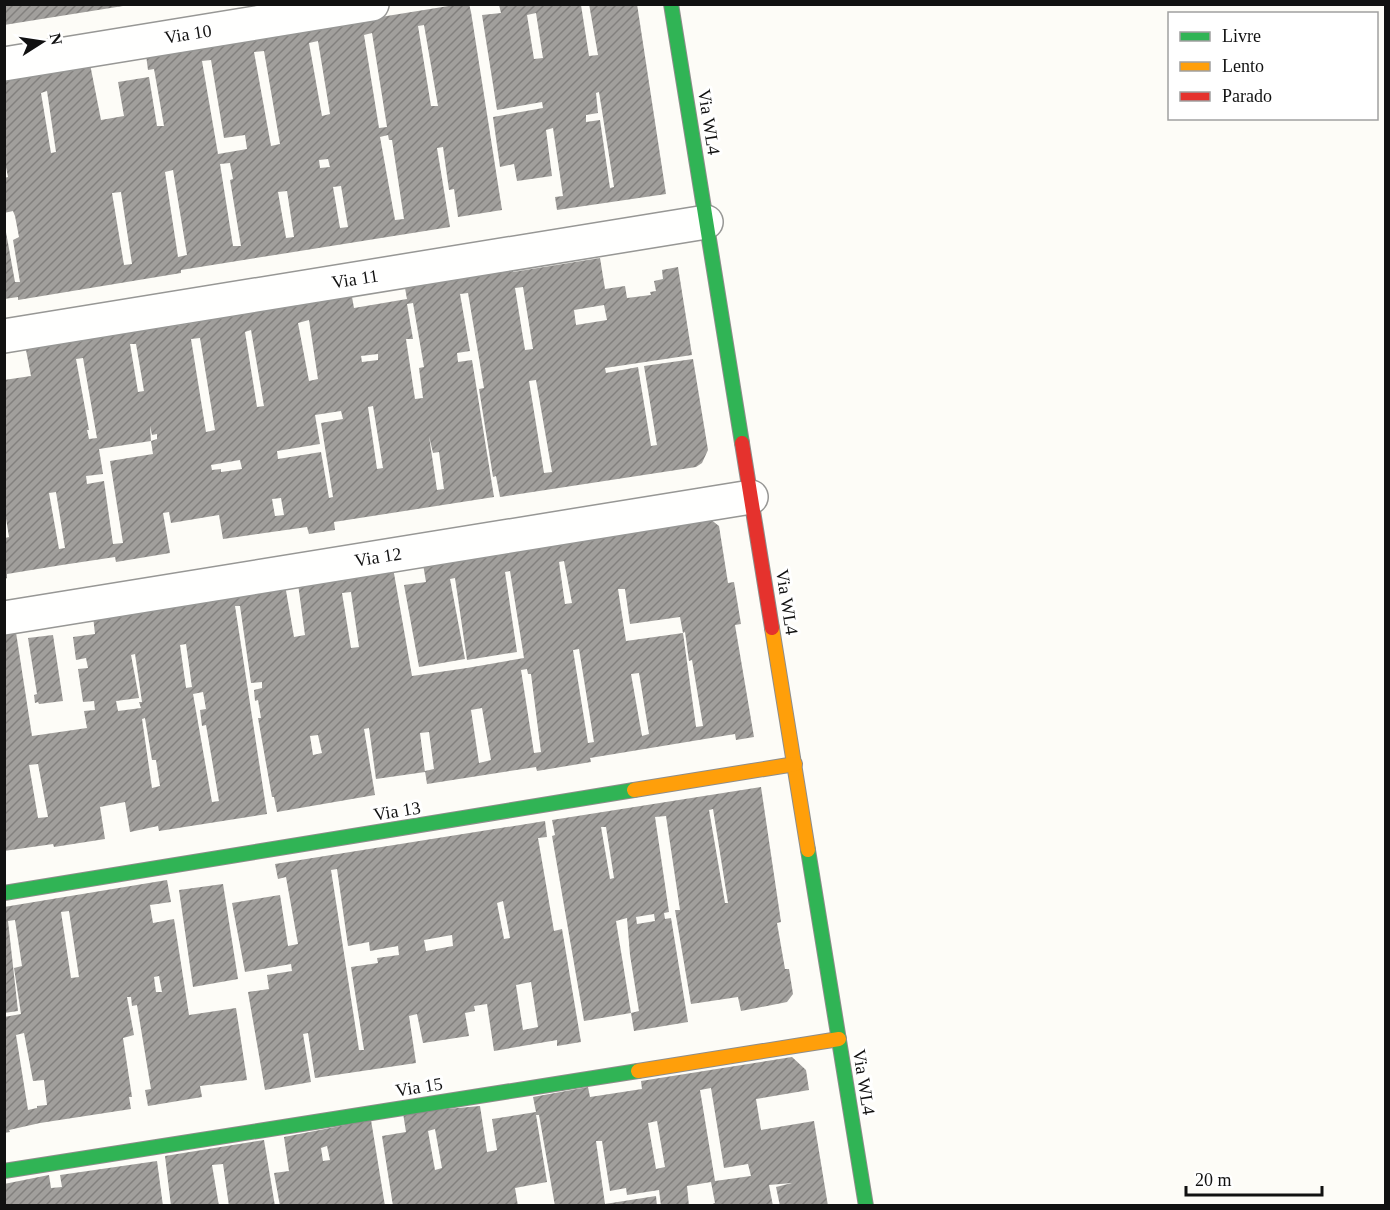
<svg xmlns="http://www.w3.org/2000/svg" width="1390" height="1210" font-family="Georgia,serif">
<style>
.building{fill:url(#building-hatch);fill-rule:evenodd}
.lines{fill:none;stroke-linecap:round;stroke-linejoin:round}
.street-casing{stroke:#979795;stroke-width:36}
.fast-casing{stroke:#8e8d8b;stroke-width:16}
.slow-casing{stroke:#8e8d8b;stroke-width:16}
.jam-casing{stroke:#8e8d8b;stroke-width:16}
.street{stroke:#fffffe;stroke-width:33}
.fast{stroke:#30b455;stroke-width:14}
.slow{stroke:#ff9f0a;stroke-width:14}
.jam{stroke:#e5322d;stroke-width:14}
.labels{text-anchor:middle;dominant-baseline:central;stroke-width:6;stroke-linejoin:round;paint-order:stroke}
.street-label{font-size:18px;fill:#111;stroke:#fff}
</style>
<defs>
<pattern id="building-hatch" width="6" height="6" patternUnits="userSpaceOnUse" patternTransform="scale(1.5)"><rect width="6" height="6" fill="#a19f9c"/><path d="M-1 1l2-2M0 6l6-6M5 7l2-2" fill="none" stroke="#82807e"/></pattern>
</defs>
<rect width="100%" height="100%" fill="#fdfcf7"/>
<g class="building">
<path d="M4,4H123V6L4,25Z"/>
<path d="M461,4H469L471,12L502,210L458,217L454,189L449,190L443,147L437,148L450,227L181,270V273L18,300V297L4,299V221L15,282H20L13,240L19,237L15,216L13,211L4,213V178L8,177L4,157V77L90,64L101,120L124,116L118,82L149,77L157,126H164L154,69L148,70L146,55ZM424,25L438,106H431L418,26ZM372,33L387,127L379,128L364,35ZM318,41L330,114L322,116L309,43ZM264,51L280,144L271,146L254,52ZM211,60L224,138L245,135L247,149L218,154L202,61ZM47,91L56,152L51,153L41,93ZM388,135L389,140H392L404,219L395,220L380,137ZM328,159L330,167L320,168L319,160ZM230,163L233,179L230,180L241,246H233L220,164ZM173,170L187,255L178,257L165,172ZM341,186L348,227L340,228L333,187ZM287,191L294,237L286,238L278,192ZM121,192L132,264L124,265L112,193Z"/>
<path d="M589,4H637L666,194L557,210L555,197L563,196L553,128L546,130L552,176L517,181L514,164L500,167L493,117L543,108L542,102L497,110L482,15L501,13L499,5H581L589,56L598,55ZM536,13L543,58L534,59L527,15ZM599,92L614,187L610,188L600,120L586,122V115L598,113L596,93Z"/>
<path d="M600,258L605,289L625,286L627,298L651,295L650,292L656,291L654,281L663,279L662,270L678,267L692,355L605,368L606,373L638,367L651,446L657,445L644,366L693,359L708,450L702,463L696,467L500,497L496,476L493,477L479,389L484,388L468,293L460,294L470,351L457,353L458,362L472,360L494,497L334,522L335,530L309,534L307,527L223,539L219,515L171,523L169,512L163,513L170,553L116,562L115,557L62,565L7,574V578L5,579V538L9,537L4,506V380L31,376L26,350L81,341L79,336L133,327L134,332L188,324L242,314L241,311L295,302L296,306L352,297L354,308L407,299L405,288L513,269V272ZM523,287L533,349L525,350L515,288ZM413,303L424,367L419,368L423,398L415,399L406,339H413L407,304ZM604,305L607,320L576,325L574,310ZM309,320L318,379L309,381L298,323ZM251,330L264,406L257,407L245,332ZM200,338L215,430L206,432L191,339ZM130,344H136L144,391L138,392ZM378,354V360L362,362L361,356ZM83,358L97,438L89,439L87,430H89L76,359ZM536,380L552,472L544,473L529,381ZM373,406L383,468L377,469L368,407ZM341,411L343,419L321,423L333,497L329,498L321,452L278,459L277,451L320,444L315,415ZM150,426L152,435L157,434V439L151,441L153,454L110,461L123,543L113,544L104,481L87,484L86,476L103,474L99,449L151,441ZM429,436L433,453L439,452L444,489L437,490ZM240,460L242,469L221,472V469L212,470L211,465ZM56,492L65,548L59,549L49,493ZM281,498L284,515L275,516L272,499Z"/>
<path d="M710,519L719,526L728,583L734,582L741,624L735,625L754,737L736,740L735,734L590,758L591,762L537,771L536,767L427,784L425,771L434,769L429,732L420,733L425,772L376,779L369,728L364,729L375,795L277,812L274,797H272L258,718H261L258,700L255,701L254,690L262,688V682L251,683L240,606H235L267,814L159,831L158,826L130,832L125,802L100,807L105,839L54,847L53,844L4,851V628L15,626L32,736L87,728L84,711L95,710L94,701L83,702L78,669L88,668L86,658L76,660L73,637L95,634L93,616L285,585L294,637L305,635L298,584L392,562L412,676L467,668L524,658L510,571L505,572L517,652L467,660L455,578L450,579L465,659L419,667L404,585L426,582L423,564ZM564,561L572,603L565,604L559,562ZM618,589H625L630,624L680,617L683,633L685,632L689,661L692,660L703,726L696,727L683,633L626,641ZM351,592L359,647L351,648L342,593ZM186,644L192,687L186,688L180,645ZM579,649L594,742L588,743L573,650ZM135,654L142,702H139L141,708L118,711L116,701L139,698L131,655ZM527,669L528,674H531L541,752L534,753L521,670ZM639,673L649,734L642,736L631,674ZM203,692L206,709L200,710L202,726L206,725L219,801L212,802L193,694ZM482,708L491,760L479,763L471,710ZM145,718L152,760H156L160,786L152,788L142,719ZM318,735L322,753L313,755L310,736ZM38,764L48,817L38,818L29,765Z"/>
<path d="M53,635L63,701L39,704L38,702L35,703L34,695L37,694L28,638Z"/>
<path d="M761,787L781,922L777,923L785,969H789L793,994L787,1002L741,1011L738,997L691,1004L675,910H680L666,816L655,817L669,912L664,913L665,919L671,918L688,1022L634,1031L631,1013L639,1011L630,955L627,918L616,921L631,1013L584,1021L552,836L555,835L552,820ZM713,809L728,903H725L709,810ZM601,827H606L614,878L610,879ZM654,914L655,921L637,924L636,917Z"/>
<path d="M545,821L547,837L538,838L554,931L562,929L581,1042L557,1046V1040L494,1051L487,1004L474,1006L475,1011L465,1013L469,1036L423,1043L417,1014L409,1016L416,1063L315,1078L308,1033L303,1034L311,1082L265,1090L248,992L269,989L267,975L292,971L291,964L245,972L232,903L280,895L288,946L298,944L286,877L278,879L275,864ZM337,869L348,946L369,942L370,951L398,946L399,955L377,958L378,963L351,967L364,1050H359L331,870ZM503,901L510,938L504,939L497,903ZM452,935L453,946L426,951L424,940ZM531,982L538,1027L523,1030L516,985Z"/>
<path d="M167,880L171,902L150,905L153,923L174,919L189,1015L236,1008L247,1080L200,1086L202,1097L148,1106L145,1090L151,1089L137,1005L132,1006L131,997H127L134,1035L123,1038L132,1097H129L131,1109L40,1123L9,1130L10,1132L4,1133V1017L21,1014L14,968L22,966L15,920L8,921L18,1011L4,1013V907ZM69,911L79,977L71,978L61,912ZM159,976L162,992H156L154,977ZM24,1033L33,1081L44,1080L47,1105L37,1106V1108L28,1110L16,1035Z"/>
<path d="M223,884L238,979L193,987L179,890Z"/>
<path d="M792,1057L806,1070L809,1090L756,1099L761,1130L814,1121L828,1206H780L776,1187L792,1183L769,1185L773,1206H708L715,1203L711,1182L687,1186L689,1206H661L659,1190L627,1195L626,1188L610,1191L602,1141H596L605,1204L656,1196L657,1206H555L539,1115H536L547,1182L515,1188L518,1206H393L382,1136L406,1132L403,1113L480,1106L487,1152L497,1150L492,1119L536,1112L533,1097L588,1087L590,1097L642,1089L641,1081ZM711,1088L724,1168L748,1164L751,1176L715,1181L700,1090ZM657,1121L665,1167L656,1169L648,1123ZM435,1129L442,1168L435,1170L428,1131Z"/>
<path d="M371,1120L385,1206H280L274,1173L289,1171L284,1137ZM327,1146L330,1160L323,1161L321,1148Z"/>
<path d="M264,1140L275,1206H229L223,1164L212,1165L219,1206H171L165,1156Z"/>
<path d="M157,1161L163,1206H5L4,1184L49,1175L51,1188L62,1187L60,1175Z"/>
</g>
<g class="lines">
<defs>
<g id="street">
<path d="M4,64L372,4"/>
<path d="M4,336L706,222"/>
<path d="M4,618L751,497"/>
</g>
<g id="fast">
<path d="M671,4L742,443"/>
<path d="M808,850L866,1206"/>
<path d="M4,893L634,790"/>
<path d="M4,1171L638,1071"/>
</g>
<g id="slow">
<path d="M772,628L808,850"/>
<path d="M634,790L795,764"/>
<path d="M638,1071L839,1039"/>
</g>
<path id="jam" d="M742,443L772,628"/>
</defs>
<use href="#street" class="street-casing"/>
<use href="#fast" class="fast-casing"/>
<use href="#slow" class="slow-casing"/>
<use href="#jam" class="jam-casing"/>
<use href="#street" class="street"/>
<use href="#fast" class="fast"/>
<use href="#slow" class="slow"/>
<use href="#jam" class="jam"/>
</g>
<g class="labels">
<g class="street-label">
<text transform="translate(188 34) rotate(-9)">Via 10</text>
<text transform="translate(709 122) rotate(81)">Via WL4</text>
<text transform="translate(355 279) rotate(-9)">Via 11</text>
<text transform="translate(378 557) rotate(-9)">Via 12</text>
<text transform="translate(787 602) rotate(81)">Via WL4</text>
<text transform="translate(397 811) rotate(-9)">Via 13</text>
<text transform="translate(864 1082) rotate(81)">Via WL4</text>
<text transform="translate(419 1087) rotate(-9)">Via 15</text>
</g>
</g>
<rect width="1390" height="1210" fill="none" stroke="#111111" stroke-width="12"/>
<rect x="1168" y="12" width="210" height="108" fill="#ffffff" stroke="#a0a0a0" stroke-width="1.5"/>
<rect x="1180" y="32" width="30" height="9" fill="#30b455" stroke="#a0a0a0" stroke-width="1.5"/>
<text x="1222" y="42" font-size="18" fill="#111111">Livre</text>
<rect x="1180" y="62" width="30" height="9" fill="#ff9f0a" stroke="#a0a0a0" stroke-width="1.5"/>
<text x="1222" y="72" font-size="18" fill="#111111">Lento</text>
<rect x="1180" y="92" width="30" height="9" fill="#e5322d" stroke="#a0a0a0" stroke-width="1.5"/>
<text x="1222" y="102" font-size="18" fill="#111111">Parado</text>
<g transform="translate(42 42) rotate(78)" stroke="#ffffff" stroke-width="4.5" paint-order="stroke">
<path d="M0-4.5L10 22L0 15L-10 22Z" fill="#111111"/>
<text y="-9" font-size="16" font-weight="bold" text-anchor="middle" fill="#111111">N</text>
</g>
<path d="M1186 1186v9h136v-9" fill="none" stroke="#111111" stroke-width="3"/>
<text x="1195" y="1186" font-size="18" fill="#111111" stroke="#ffffff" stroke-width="4.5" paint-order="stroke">20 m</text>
</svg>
